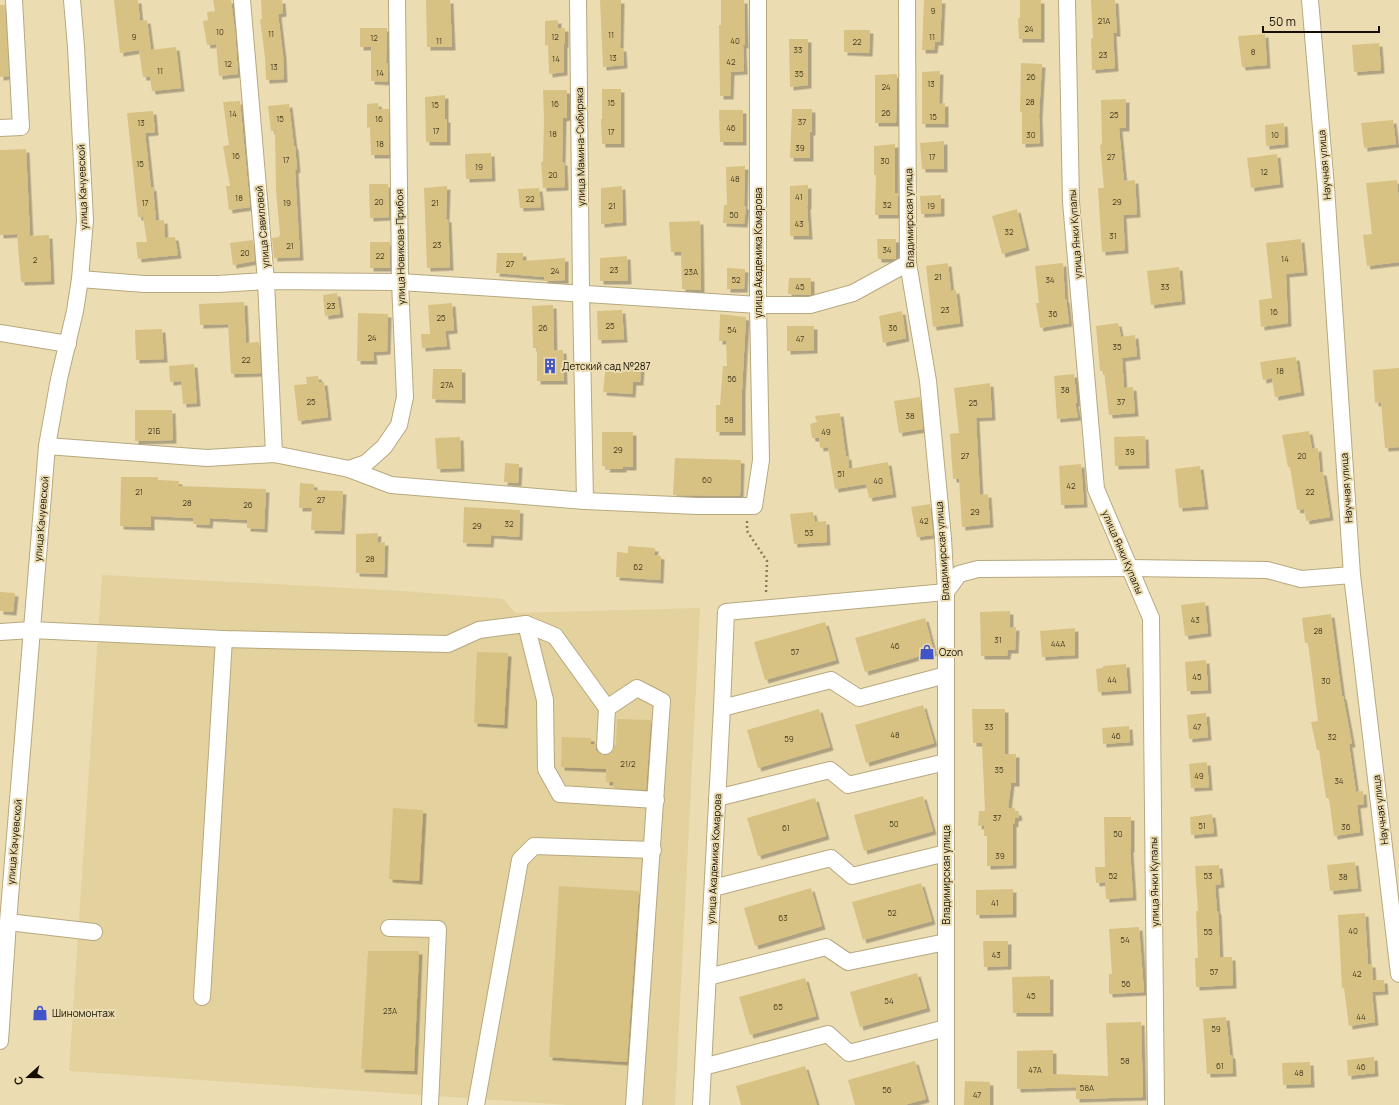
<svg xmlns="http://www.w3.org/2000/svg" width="1399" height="1105" font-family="Manrope,sans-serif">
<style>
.built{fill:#e3d19e}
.building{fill:#d8c283;filter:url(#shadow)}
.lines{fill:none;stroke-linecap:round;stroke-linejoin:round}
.minor-casing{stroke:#b7a87e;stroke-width:18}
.path{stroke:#887d60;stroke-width:2.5;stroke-dasharray:2 3;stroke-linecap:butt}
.minor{stroke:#fff;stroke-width:16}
.labels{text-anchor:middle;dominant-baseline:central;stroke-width:4;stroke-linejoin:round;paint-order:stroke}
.number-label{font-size:8px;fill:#453c22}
.street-label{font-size:10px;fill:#140f02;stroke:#ecdcb1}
.poi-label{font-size:10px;fill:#140f02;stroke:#ecdcb1;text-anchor:start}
</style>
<defs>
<filter id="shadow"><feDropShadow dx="3.5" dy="3.5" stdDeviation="0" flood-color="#0004"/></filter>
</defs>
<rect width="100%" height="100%" fill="#ecdcb1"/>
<path class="built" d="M102,575L403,591L503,599L515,613L700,608L675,1105H568L69,1071Z"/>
<g class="building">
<path d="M114,0H138L140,21L147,20L151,50L176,47L181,88L152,91L150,77H143L139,50L120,53Z"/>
<path d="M213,0H231L235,32L238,74L219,76L216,44L207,45L203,21L208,20L207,12L215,11Z"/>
<path d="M261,0H282L283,13L278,14L283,55L284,79L266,80L265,57L260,19H262Z"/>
<path d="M426,0H450L452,47H427Z"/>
<path d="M600,0H621L620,48H623L624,65L603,67Z"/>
<path d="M721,0H744L745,45H743L744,71L731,72L730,96H720L719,25H721Z"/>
<path d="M924,0H942L940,42H935L934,50H922Z"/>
<path d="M1020,0H1041V39H1019L1018,18H1020Z"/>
<path d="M1091,0H1115L1117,33H1113L1115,68L1092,70L1091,39L1093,38Z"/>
<path d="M0,5H5L9,76L0,77Z"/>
<path d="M558,20V28H565V44H564V72L549,74L548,45L545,46V21Z"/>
<path d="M360,28H387L386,63H388V82L371,81V47H360Z"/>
<path d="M844,30H870L869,53L844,52Z"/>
<path d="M1265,34L1267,65L1242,67L1238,36Z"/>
<path d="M789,39H808V85L790,87Z"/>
<path d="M1379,43L1381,70L1354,72L1352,45Z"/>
<path d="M1021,63L1042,64L1039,115L1040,143L1022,144V112H1020Z"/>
<path d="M940,71L939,104L945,103V124H922V72Z"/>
<path d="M897,74L896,123H875V75Z"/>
<path d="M602,89H621V144H602L601,119H602Z"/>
<path d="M543,90H567V117L563,118L562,162H564L565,187L543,188L541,162H543L544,119Z"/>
<path d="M445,95V119H447V142H426L425,97Z"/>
<path d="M1126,99V128H1119L1124,181L1135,180L1137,214L1123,215L1125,250L1102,252L1098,188H1104L1100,145L1102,144L1101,100Z"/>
<path d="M240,101L250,207L229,210L226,186H230L223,146L229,145L223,102Z"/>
<path d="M378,103L379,109H389V155H371L370,127L367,128V104Z"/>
<path d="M289,104L294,146H295L297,169L295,170L300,257L274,258L272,238L279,237L280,234L276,191L275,131H271L268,106Z"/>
<path d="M792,109H812V132H810V158H790Z"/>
<path d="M719,110H743V142H720Z"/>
<path d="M153,111L155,132L145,133L151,188L153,187L156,221L164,220L165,238L175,237L178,255L138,259L136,242H147L143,217H138L127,113Z"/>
<path d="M1393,120L1396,144L1364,148L1361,123Z"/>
<path d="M1284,123L1285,144L1266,146L1265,125Z"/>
<path d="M944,141V169H922L920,143Z"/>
<path d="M895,144V193H898V215H875L876,175H874V146Z"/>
<path d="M26,149L30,236L49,235L51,281L21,282L17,234L0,235V150Z"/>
<path d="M491,153L492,178L466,179L465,154Z"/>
<path d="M1277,154L1280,184L1251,188L1247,158Z"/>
<path d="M745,166L744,206H746L744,224L723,223L724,205H727L726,167Z"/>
<path d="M1397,180L1399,203V262L1367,266L1363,235L1372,234L1366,183Z"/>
<path d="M369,184H388L389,217L370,218Z"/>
<path d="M808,185V206H807L809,236H790V186Z"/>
<path d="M447,186L446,219H448L450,267L427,268L424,188Z"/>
<path d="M622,186L623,222L601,224V188Z"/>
<path d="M539,188L541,207L520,208L518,189Z"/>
<path d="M941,195V213L921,214L920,196Z"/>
<path d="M1017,209L1026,247L1002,254L992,216Z"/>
<path d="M700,221L701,290L682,289L681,252H671L669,222Z"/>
<path d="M877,239H896V259H878Z"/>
<path d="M1301,239L1304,272L1286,274L1288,323L1261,327L1259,300L1272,298L1266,243Z"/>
<path d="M253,240L255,261L233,265L230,243Z"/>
<rect x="370" y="242" width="20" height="26"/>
<path d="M497,253H523V261L565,258V280L544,281V277L496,273Z"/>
<path d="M627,256L628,281H600V258Z"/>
<path d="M948,263L951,291L956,290L960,323L933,327L926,266Z"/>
<path d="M1063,263L1065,299H1066L1069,323L1040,328L1036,303H1039L1035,266Z"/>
<path d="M1179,267L1182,301L1151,305L1147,271Z"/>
<path d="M727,268L745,269L744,289H727Z"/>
<path d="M789,278H811V295L788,294Z"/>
<path d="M337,293L340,314L325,316L323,295Z"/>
<path d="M244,302L246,343L259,342L261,373L231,374L228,324L200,325L199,304Z"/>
<path d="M452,303L454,330L445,331L447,346L422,348L421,334H430L428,305Z"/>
<path d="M553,305L554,350H563L564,381H537V348H533L532,306Z"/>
<path d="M622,310L624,339L598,340L597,311Z"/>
<path d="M902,311L906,338L883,343L879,316Z"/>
<path d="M358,313L388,314L387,351L373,352L374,361H357Z"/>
<path d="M720,314L746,317L742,390V432H716V405H720L723,366H727L726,341H719Z"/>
<path d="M1118,323L1121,337L1135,335L1137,356L1122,358L1124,388L1133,387L1135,413L1109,415L1104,371H1100L1096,326Z"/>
<path d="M787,326H814V350L787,351Z"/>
<path d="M162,329L164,359L136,360L135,330Z"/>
<path d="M1296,357L1301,392L1275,397L1272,378L1263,380L1260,362Z"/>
<path d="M194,364L197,403L183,404L181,381L170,382L169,366Z"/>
<path d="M606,364L641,367L640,382H633L632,394L603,392Z"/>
<path d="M1399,368V447L1385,448L1381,402L1375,403L1373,370Z"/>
<path d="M433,369H462V400L432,399Z"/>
<path d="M1074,374L1077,403H1075L1078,417L1057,419L1054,376Z"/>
<path d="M318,376L319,382H324L328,417L298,421L294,385L307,384L306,377Z"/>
<path d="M990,383L992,417L976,418L980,495L988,494L990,524L962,527L959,479H953L950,434L959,433L954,388Z"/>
<path d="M920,397L923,429L899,433L894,401Z"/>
<path d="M135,410H172L173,440L135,441Z"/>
<path d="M840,413L846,457L848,456L849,469L888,462L893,494L869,498L866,484L835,489L828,447L820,448L819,438H812L810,424L817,422L815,416Z"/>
<path d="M1309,431L1312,449L1318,448L1320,472H1323L1330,517L1306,521L1304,509L1297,510L1290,467H1288L1282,435Z"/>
<path d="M602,432H633V467H623V469H606L607,466H602Z"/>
<path d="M1145,436L1146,465L1115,466L1114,437Z"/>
<path d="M460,437L461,468L437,469L435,438Z"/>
<path d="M675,458L741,460L740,496L673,495Z"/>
<path d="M505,463L519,464L518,483L504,482Z"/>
<path d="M1081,464L1084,504L1061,505L1059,466Z"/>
<path d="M1200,466L1205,506L1179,508L1175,469Z"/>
<path d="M121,477H158V480L179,481V486L266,489L264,529L247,528V520L210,518L209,525L193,524V518L151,516V527L120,526Z"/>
<path d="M300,483L314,484V490L343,491L341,531L311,530L312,508H299Z"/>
<path d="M930,504L933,535L917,537L911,507Z"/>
<path d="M464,507L520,510L519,537L491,535L490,544L463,543Z"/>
<path d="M813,512L815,522L826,521L827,542L794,544L790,514Z"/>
<path d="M378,533L377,543L385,542L384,574L356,573V534Z"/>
<path d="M628,546L655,548L654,555L661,556L660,580L616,577L617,552L628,553Z"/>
<path d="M0,592L15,593L13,612L0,611Z"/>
<path d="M1205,602L1208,633L1185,636L1181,605Z"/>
<path d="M1010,611V628L1016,627L1015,650H1008L1007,656H981L980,612Z"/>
<path d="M1331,614L1342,696H1343L1352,744H1349L1356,792L1363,791L1364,804L1357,805L1360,832L1334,836L1329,798H1326L1319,750H1317L1311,722L1318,721L1308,643H1305L1302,618Z"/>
<path d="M925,618L934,652L865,672L855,638Z"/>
<path d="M825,622L836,660L765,680L754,642Z"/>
<path d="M1075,628V655L1042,657L1040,631Z"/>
<path d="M477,652L508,653L504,725L474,723Z"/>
<path d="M1206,660L1208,690L1187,691L1185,662Z"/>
<path d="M1126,664L1128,690L1098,692L1096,669L1103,668V666Z"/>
<path d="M923,705L934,743L866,763L855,725Z"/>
<path d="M819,709L830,747L758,768L747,730Z"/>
<path d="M972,709H1005V754H1016V783H1011L1008,808H1015V812H1018L1019,817L1015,818V823L1013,824V865L987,866V836H984V825L978,826L979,811H985L982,743H973Z"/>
<path d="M1206,713L1208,737L1189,739L1187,715Z"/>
<path d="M617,719L651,720L646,790L613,788V782H606V769L561,767L562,737L591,738V744H596V750L600,754L604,755L610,754L613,751L615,744L616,745Z"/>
<path d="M1129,726L1130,742L1103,744L1102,728Z"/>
<path d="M1207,762L1209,787L1191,788L1189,764Z"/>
<path d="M923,796L933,831L864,851L854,815Z"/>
<path d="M815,798L826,836L758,856L747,818Z"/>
<path d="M393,808L423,810L419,881L389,879Z"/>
<path d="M1212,814L1214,833L1191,835L1190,817Z"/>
<path d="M1104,817H1131V849H1130L1133,897L1106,899L1105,882L1096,883L1095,867H1105Z"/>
<path d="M1355,862L1358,888L1330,891L1327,865Z"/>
<path d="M1219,865L1221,884L1215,885L1217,911H1218L1220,957H1232L1233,985L1196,987L1195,958H1198L1196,911H1198L1195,866Z"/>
<path d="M921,883L932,921L863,940L852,902Z"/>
<path d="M559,886L639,891L627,1062L549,1057Z"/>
<path d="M811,888L822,926L755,946L744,908Z"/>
<path d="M1013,889V914L976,915V890Z"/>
<path d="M1365,913L1368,964H1372L1373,980H1384L1385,991L1372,992L1375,1022L1349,1026L1344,988H1342L1338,915Z"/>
<path d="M1139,927L1144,992L1109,994V974H1112L1109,929Z"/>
<path d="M983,941H1008V966L984,967Z"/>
<path d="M368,951H419L414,1071L361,1069Z"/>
<path d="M917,973L927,1008L860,1027L850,992Z"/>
<path d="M1050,976V1013H1013L1012,977Z"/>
<path d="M805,978L816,1016L750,1035L739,997Z"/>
<path d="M1226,1017L1230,1055H1232L1233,1073L1207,1074L1203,1019Z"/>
<path d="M1141,1022L1143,1097L1076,1099V1087L1017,1089V1051L1053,1050V1074L1108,1076L1106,1023Z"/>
<path d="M1374,1057L1375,1073L1348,1076L1347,1060Z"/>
<path d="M915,1061L926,1099L904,1105H855L848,1080Z"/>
<path d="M1310,1062L1311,1084L1283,1085L1282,1063Z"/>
<path d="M805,1066L817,1105H741L736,1086Z"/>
<path d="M965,1081L990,1082V1105H964Z"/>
</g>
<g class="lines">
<defs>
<g id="minor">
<path d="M242,0L266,281L274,454"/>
<path d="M578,0L581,294L585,501"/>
<path d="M907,0L908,263L928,381L943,538L946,592V1105"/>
<path d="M1067,0L1071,202L1096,489L1151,618L1156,1105"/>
<path d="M1310,0L1326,187L1352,575L1399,974"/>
<path d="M0,128L21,127L14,0"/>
<path d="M80,279L144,284H218L266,281L400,282L758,305H810L853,293L908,263"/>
<path d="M0,333L68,344"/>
<path d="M47,446L207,458L274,454L349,469L391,485L585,501L697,506H754L761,460L758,305V0"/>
<path d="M349,469L366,463L384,447L399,425L405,397L400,282L397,0"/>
<path d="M526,624L545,700L546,769L560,794L656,800"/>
<path d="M0,632L31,630L224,639L448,644L479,630L526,624L555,636L607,708L605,746"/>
<path d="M607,708L637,688L662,701L634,1105"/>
<path d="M722,708L831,680L859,698L946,675"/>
<path d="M717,798L830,770L848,785L946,762"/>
<path d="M713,888L831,858L852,876L946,853"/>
<path d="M8,922L94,932"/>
<path d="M389,928L438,929L430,1105"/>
<path d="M708,977L826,947L848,962L946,942"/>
<path d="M202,997L224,639"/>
<path d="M0,1041L8,922L47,446L59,379L75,311L80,279L85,220L76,47L72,0"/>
<path d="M703,1067L828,1034L849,1053L946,1028"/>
<path d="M476,1105L520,860L534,846L653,850"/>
<path d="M701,1105L722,708L726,612L946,592L959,574L978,569L1130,568L1267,570L1301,579L1352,575"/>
</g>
</defs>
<use href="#minor" class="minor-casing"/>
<path class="path" d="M747,521V531L767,561L766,593"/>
<use href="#minor" class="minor"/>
</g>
<defs>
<symbol id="building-bare" viewBox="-9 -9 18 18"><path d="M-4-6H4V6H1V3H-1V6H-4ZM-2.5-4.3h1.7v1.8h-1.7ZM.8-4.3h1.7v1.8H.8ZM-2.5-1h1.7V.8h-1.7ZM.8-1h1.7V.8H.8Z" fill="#4155c9" stroke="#ecdcb1" stroke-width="2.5" paint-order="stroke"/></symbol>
<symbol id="shop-bare" viewBox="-9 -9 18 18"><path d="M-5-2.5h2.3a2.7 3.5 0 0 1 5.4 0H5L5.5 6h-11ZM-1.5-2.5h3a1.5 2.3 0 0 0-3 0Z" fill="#4155c9" stroke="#ecdcb1" stroke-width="2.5" paint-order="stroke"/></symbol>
</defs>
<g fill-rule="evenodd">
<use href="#building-bare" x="539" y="355" width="22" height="22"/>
<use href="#shop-bare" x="916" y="641" width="22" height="22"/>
<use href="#shop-bare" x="29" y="1002" width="22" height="22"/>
</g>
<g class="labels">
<g class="number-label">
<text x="933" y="10">9</text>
<text x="1104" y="20">21А</text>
<text x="1029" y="28">24</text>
<text x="220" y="31">10</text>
<text x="271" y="33">11</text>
<text x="611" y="34">11</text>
<text x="134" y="36">9</text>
<text x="555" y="36">12</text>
<text x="932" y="36">11</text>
<text x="374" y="37">12</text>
<text x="439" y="40">11</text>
<text x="735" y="40">40</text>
<text x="857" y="41">22</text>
<text x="798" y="49">33</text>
<text x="1253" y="51">8</text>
<text x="1103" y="54">23</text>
<text x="613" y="57">13</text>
<text x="556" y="58">14</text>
<text x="731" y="61">42</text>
<text x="228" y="63">12</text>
<text x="274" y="66">13</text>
<text x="160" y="70">11</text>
<text x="380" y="72">14</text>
<text x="799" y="73">35</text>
<text x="1031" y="76">26</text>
<text x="931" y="83">13</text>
<text x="886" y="86">24</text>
<text x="1030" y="101">28</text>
<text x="611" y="102">15</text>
<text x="555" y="103">16</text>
<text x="435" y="104">15</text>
<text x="886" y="112">26</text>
<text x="233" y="113">14</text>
<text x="1114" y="114">25</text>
<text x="933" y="116">15</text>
<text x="280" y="118">15</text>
<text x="379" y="118">16</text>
<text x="802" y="121">37</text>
<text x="141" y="122">13</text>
<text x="731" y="127">46</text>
<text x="436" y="130">17</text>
<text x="611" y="131">17</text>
<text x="553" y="133">18</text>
<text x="1031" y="134">30</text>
<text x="1275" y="134">10</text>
<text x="380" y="143">18</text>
<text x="800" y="147">39</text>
<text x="236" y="155">16</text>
<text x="932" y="156">17</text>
<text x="1111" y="156">27</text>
<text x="286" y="159">17</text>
<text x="885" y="160">30</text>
<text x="140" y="163">15</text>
<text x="479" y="166">19</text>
<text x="1264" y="171">12</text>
<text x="553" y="174">20</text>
<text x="735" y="178">48</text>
<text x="799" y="196">41</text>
<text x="239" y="197">18</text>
<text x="530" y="198">22</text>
<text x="379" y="201">20</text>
<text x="1117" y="201">29</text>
<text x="145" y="202">17</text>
<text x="287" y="202">19</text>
<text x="435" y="202">21</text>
<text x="887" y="204">32</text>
<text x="612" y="205">21</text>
<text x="931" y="205">19</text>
<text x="734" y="214">50</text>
<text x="799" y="223">43</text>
<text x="1009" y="231">32</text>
<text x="1113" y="235">31</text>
<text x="437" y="244">23</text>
<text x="290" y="245">21</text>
<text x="887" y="249">34</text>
<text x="245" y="252">20</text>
<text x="380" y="255">22</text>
<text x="1285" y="258">14</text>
<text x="35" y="259">2</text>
<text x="510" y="263">27</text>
<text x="614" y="269">23</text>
<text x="555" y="270">24</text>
<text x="691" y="271">23А</text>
<text x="938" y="276">21</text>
<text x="736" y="279">52</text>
<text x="1050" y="279">34</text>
<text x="800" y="286">45</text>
<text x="1165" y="286">33</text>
<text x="331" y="305">23</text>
<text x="945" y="309">23</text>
<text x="1274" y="311">16</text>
<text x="1053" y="313">36</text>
<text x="441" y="317">25</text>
<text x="610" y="325">25</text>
<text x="543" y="327">26</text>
<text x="893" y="327">36</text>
<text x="732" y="329">54</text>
<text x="372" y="337">24</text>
<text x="800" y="338">47</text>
<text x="1117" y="346">35</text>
<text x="246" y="359">22</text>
<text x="1280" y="370">18</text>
<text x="732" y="378">56</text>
<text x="447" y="384">27А</text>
<text x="1065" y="389">38</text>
<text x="311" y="401">25</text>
<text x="1121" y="401">37</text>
<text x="973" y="402">25</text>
<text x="910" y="415">38</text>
<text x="729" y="419">58</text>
<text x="154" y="430">21Б</text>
<text x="826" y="431">49</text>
<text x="618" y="449">29</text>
<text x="1130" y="451">39</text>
<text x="965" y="455">27</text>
<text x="1302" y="455">20</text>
<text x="841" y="473">51</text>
<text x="707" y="479">60</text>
<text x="878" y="480">40</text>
<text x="1071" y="485">42</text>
<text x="139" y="491">21</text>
<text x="1310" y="491">22</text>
<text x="321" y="499">27</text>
<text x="187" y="502">28</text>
<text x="248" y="504">26</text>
<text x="975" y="511">29</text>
<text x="924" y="520">42</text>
<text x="509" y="523">32</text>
<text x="477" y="525">29</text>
<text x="809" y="532">53</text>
<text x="370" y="558">28</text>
<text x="638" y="566">62</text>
<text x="1195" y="619">43</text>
<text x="1318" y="630">28</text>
<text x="998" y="639">31</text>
<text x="1058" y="643">44А</text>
<text x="895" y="645">46</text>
<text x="795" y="651">57</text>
<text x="1197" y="676">45</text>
<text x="1112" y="679">44</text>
<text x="1326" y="680">30</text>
<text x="989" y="726">33</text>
<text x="1197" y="726">47</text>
<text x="895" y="734">48</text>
<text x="1116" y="735">46</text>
<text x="1332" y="736">32</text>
<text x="789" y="738">59</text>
<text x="628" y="763">21/2</text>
<text x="999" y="769">35</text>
<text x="1199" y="775">49</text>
<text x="1339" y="780">34</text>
<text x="997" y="817">37</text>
<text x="894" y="823">50</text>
<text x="1202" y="825">51</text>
<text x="1346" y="826">36</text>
<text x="786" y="827">61</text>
<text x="1118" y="833">50</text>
<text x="1000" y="855">39</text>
<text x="1113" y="875">52</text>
<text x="1208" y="875">53</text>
<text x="1343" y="876">38</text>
<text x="995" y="902">41</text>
<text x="892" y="912">52</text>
<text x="783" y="917">63</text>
<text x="1353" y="930">40</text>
<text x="1208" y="931">55</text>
<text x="1125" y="939">54</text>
<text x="996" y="954">43</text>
<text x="1214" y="971">57</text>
<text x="1357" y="973">42</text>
<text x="1126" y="983">56</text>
<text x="1031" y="995">45</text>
<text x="889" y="1000">54</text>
<text x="778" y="1006">65</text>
<text x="390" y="1010">23А</text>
<text x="1361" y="1016">44</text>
<text x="1216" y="1028">59</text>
<text x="1125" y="1060">58</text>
<text x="1220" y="1065">61</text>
<text x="1361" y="1066">46</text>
<text x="1035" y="1069">47А</text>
<text x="1299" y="1072">48</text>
<text x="1087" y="1087">58А</text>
<text x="887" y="1089">56</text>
<text x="977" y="1094">47</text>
</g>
<g class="street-label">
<text transform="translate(580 147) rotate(-91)">улица Мамина-Сибиряка</text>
<text transform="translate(1324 165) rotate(-95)">Научная улица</text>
<text transform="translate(82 187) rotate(-92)">улица Качуевской</text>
<text transform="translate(909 218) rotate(-91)">Владимирская улица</text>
<text transform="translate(262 227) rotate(-95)">улица Савиловой</text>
<text transform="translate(1075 234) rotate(-94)">улица Янки Купалы</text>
<text transform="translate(400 247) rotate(-91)">улица Новикова-Прибоя</text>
<text transform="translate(758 253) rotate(-90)">улица Академика Комарова</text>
<text transform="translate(1346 488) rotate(-94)">Научная улица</text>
<text transform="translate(41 519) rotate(-85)">улица Качуевской</text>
<text transform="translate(942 551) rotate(-94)">Владимирская улица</text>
<text transform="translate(1123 552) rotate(67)">улица Янки Купалы</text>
<text transform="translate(1380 810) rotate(-97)">Научная улица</text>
<text transform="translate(14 842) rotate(-85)">улица Качуевской</text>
<text transform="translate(714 859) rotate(-87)">улица Академика Комарова</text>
<text transform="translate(946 875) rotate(-90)">Владимирская улица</text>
<text transform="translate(1154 882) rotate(-91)">улица Янки Купалы</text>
</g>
<g class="poi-label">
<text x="562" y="366">Детский сад №287</text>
<text x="939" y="652">Ozon</text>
<text x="52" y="1013">Шиномонтаж</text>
</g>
</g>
<g transform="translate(28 1077) rotate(249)" stroke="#ecdcb1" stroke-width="3" paint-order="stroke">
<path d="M0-3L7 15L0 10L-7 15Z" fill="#140f02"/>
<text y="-6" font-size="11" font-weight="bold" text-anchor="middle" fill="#140f02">С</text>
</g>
<path d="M1263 26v6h116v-6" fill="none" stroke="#140f02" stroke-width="2"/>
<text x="1269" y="26" font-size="12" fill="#140f02" stroke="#ecdcb1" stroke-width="3" paint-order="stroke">50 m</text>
</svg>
